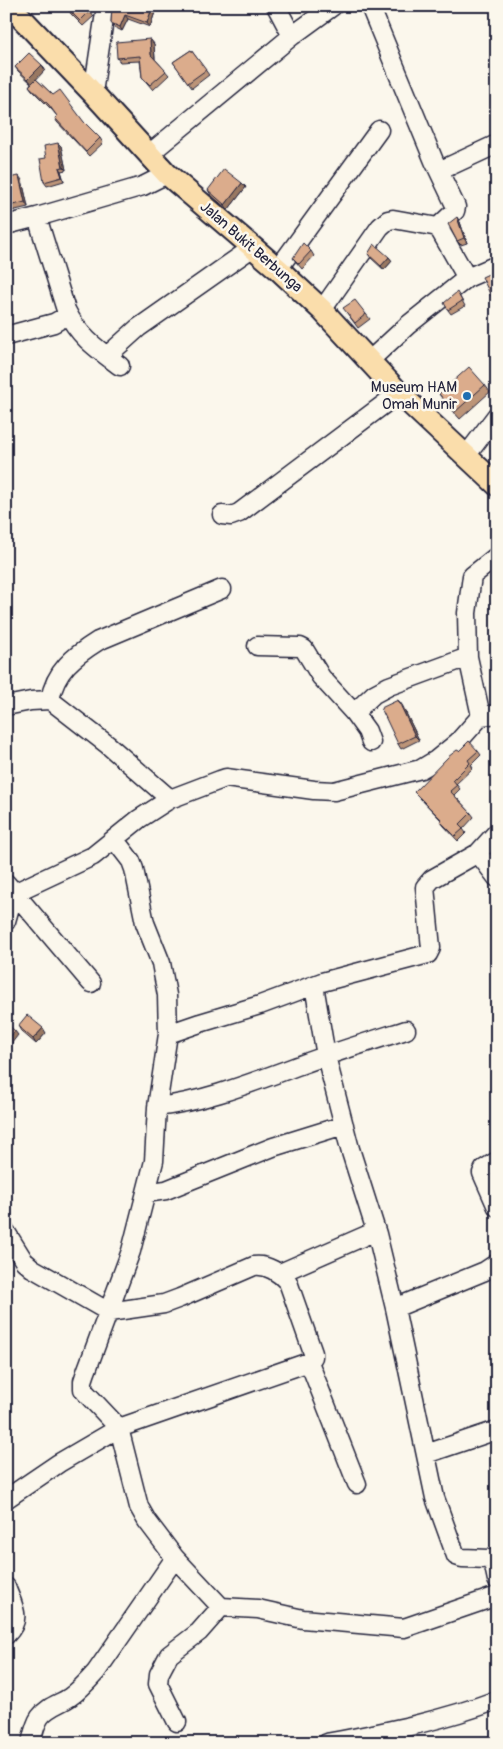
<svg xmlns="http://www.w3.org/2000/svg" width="503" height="1749" viewBox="0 0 503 1749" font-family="Pangolin,sans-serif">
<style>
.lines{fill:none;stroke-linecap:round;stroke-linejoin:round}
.minor-casing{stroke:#22223b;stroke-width:21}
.major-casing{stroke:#22223b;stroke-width:25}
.minor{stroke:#fbf7ec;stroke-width:18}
.major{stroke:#faddab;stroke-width:21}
.wall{fill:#bc9478;stroke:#22223b}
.shaded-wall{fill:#997862;stroke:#22223b}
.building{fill:#dbac8c;stroke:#22223b}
.poi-dot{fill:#1f6fb2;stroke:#fbf7ec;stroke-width:2}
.labels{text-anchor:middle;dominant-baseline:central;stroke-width:5;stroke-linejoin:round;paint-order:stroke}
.street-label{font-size:15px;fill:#22223b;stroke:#fbf7ec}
.poi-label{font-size:15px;fill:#22223b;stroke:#fbf7ec;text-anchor:end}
</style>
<rect width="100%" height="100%" fill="#fbf7ec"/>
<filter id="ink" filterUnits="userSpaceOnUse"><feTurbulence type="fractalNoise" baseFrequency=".02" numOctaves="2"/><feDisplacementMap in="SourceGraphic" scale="10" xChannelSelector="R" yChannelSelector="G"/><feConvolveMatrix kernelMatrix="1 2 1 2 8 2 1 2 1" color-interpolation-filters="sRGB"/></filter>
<g filter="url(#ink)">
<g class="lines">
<defs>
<path id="minor" d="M276 6 292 36
M370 6 434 161 456 207 455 211 438 227 467 278
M93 93 106 6
M148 155 292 36 333 6
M439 171 497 144
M37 217 66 310C79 337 97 349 120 366
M6 225 37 217 143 186 167 174
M278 269 379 130
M322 310 380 227 388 220 393 219 438 227
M6 336 54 323 68 315
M107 356 138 328 252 248
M369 361 408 325 467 278 497 265
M466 456 497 415
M222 515 231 516 239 513 399 393
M497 556 472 576 467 613 468 657 481 716 497 714
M257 646 300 647 304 649 321 677 354 713 374 694 389 686 468 657
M6 706 31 701 50 700
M354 713 367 731 371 742
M170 799 108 745 50 700C55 671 74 656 98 641L222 589
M114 839 131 861 134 869 145 923 161 963 167 995 168 1034 157 1107 154 1161 131 1251 86 1372 83 1381V1389L85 1392 119 1428 139 1507 147 1521 175 1558 221 1607 258 1609 303 1619 404 1628 497 1596
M478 853 497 878
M6 883 91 983
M6 921 14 893 93 856 139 819 170 799 220 780 226 778 314 790 334 791 421 769 436 760 458 742 481 716
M314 985 326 1056 350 1149 377 1234 395 1308 435 1498 456 1556 462 1558 489 1559 494 1566 497 1580
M168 1034 200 1023 260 1005 322 982 428 954 431 948 425 887 432 879 478 853 497 832
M157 1107C207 1101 253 1082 300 1065 335 1052 371 1041 406 1030
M497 1161 484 1169 482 1173 497 1207
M146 1193 166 1190 273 1147 344 1125
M6 1232 24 1261 32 1268 109 1312 164 1304 180 1298 254 1266C267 1264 280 1273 288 1282L313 1353V1357L309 1362 119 1428 59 1463 6 1499
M280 1273 376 1231
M395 1308 485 1271 497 1263
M309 1362 357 1484
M426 1454 497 1430
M6 1587C13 1606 23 1619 6 1635
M177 1722 158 1684 159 1674 169 1655 199 1632 221 1607
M31 1743C33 1734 35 1724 40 1717 48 1706 60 1704 70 1697 80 1690 88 1681 96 1672L175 1558
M327 1743C384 1732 442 1721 497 1700"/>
<path id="major" d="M10 6 93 93 167 174 278 269 322 310 399 393 497 485"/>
</defs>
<!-- minor casing -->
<use href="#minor" class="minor-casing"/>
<!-- major casing -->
<use href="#major" class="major-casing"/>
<!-- minor -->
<use href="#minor" class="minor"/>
<!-- major -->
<use href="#major" class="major"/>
</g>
<!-- wall -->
<path class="wall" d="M112 6 152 8 155 12 150 27 128 19 122 31 114 27 111 23Z
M68 9 90 11 94 16 83 26 71 14Z
M150 39 154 44 155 59 169 75 153 90 142 77 140 61 120 62 117 58Z
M191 50 209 75 192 88 173 62Z
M42 65 45 70 36 79 53 95 84 122 100 138 103 143 89 156 57 122 55 118 57 116 52 110 32 90 29 86 31 83 18 71 15 67Z
M61 146 66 170 61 171 64 181 47 186 44 182 46 158Z
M22 180 28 207 7 212V214H6V194L11 192Z
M246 187 228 210 211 195 208 190Z
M460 222 467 243 461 245 457 241Z
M311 251 314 256 302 269 296 262 293 258Z
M368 254 389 257 392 261 384 270 371 258Z
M493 272 497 279V299L494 301 491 296Z
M460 297 465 306 451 314 448 310Z
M347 313 366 314 370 319 358 328Z
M485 385 490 392 460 419 444 401 439 394Z
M398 700 402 705 419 740 401 749 398 744Z
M459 751H478L481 755 471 765 473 768 456 784 460 789 454 795 471 813 474 817 463 829 466 833 458 841 444 826 440 821 441 820 418 796 414 792Z
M18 1026 46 1033 36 1044 21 1031Z"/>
<!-- shaded-wall -->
<path class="shaded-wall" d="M152 8 155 12 150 27 147 23Z
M125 15 128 19 122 31 120 27Z
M150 39 154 44 155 60 151 55Z
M42 65 45 70 32 84 28 79Z
M58 143 61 146 66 170 63 167Z
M59 168 61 171 64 181 62 177Z
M19 176 22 180 28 207 25 202Z
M242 183 246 187 228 210 225 205Z
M457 217 460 222 467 243 464 238Z
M389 257 392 261 384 270 381 266Z
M398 700 402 705 419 740 415 736Z
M43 1028 46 1033 36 1044 33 1039Z
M15 1031 18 1035 8 1048 6 1045V1041Z"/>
<!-- building -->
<path class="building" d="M71 6H85L90 11 80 21 68 9Z
M112 6H146L152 8 147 23 125 15 120 27 111 23Z
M150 39 151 55 166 71 150 85 142 77 140 56 117 58 116 42Z
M191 50 206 70 188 83 173 62Z
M29 53 42 65 28 79 15 67Z
M36 79 53 95 60 90 84 122 100 138 86 152 55 118 57 116 49 105 29 86Z
M58 143 63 167 59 168 62 177 44 182 40 159 46 158 44 146Z
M224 169 242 183 225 205 208 190Z
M19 176 25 202 6 207V194L11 192 8 178Z
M457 217 464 238 457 241 448 224Z
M303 243 311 251 299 264 293 258Z
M374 244 389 257 381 266 368 254Z
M493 272 497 282V293L491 296 482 277Z
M457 292 462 301 448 310 444 303Z
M355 300 366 314 355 323 343 308Z
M469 367 485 385 455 412 439 394Z
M398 700 415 736 398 744 381 708Z
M469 741 478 751 468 760 470 763 453 780 457 785 450 791 471 813 459 825 463 829 455 836 440 821 442 820 414 792 448 757 457 750 459 751Z
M27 1015 43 1028 33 1039 18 1026Z
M6 1023 15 1031 6 1041Z"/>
</g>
<!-- markers -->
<circle class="poi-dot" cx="467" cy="396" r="5"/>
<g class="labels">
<!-- street labels -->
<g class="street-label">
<text transform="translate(251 247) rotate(41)">Jalan Bukit Berbunga</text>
</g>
<!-- poi labels -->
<g class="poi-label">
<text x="457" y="387">Museum HAM<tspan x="457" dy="17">Omah Munir</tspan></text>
</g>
</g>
<!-- margin -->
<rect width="503" height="1749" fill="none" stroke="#fbf7ec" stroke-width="25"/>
<rect x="12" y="12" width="478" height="1724" fill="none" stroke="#22223b" stroke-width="2" filter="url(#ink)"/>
</svg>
